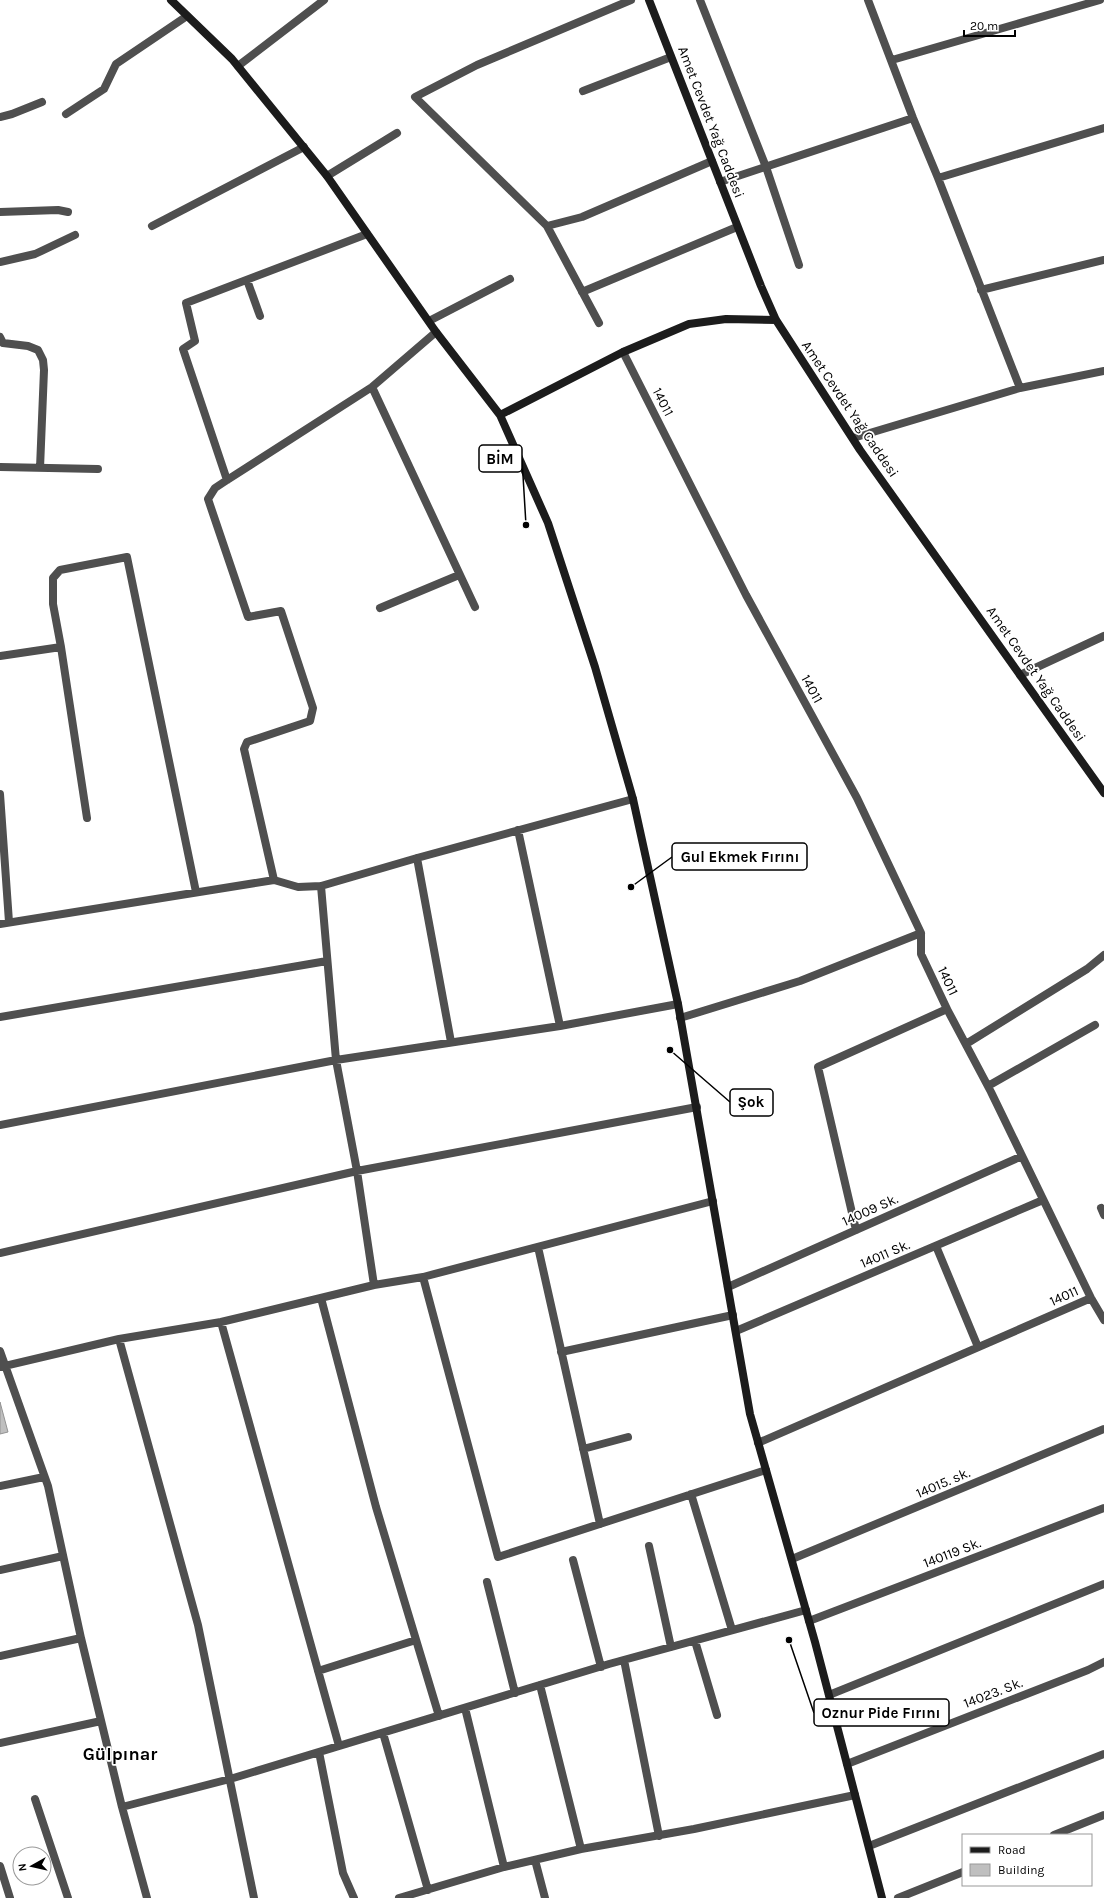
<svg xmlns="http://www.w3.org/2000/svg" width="1104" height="1898" viewBox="0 0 1104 1898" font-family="Karla,sans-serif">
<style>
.building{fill:#bfbfbf;stroke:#939393}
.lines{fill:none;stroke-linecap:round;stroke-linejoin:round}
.service{stroke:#4f4f4f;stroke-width:8}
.minor{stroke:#4f4f4f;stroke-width:8}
.secondary{stroke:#1c1c1c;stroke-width:8}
.labels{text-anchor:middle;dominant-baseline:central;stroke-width:3.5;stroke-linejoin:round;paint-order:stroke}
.street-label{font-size:14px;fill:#000;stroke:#fff}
.district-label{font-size:18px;font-weight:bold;fill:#000;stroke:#fff}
.leader{fill:none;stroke:#000;stroke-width:1.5}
.callout-dot{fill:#000;stroke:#fff;stroke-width:1.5}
.callout{fill:#fff;stroke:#000;stroke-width:1.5}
.callout-label{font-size:15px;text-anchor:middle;font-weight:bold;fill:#000}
</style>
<rect width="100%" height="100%" fill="#fff"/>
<!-- building -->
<path class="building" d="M0 1402 8 1432 0 1434Z"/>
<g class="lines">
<!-- service -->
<path class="service" d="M700 0 766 167 799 265"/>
<!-- minor -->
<path class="minor" d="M631 0 477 65 415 97 547 226 582 217 712 161
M868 0 913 118 938 178 1020 388
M892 60 1100 0
M238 66 324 0
M583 91 671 57
M66 114 104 89 116 64 187 16
M0 117 12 114 42 102
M327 176 397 133
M938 178 1104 128
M720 182 913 118
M0 212 58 210 68 212
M152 226 304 147
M547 226 599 323
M0 262 35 254 75 235
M247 280 260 316
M981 290 1104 260
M582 292 737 227
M429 321 510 279
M0 337 3 343 28 346 38 350 43 360 44 370 40 468
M623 352 746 595 857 798 921 933V954L947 1009 991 1092 1091 1298 1104 1320
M372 387 475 607
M853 438 1020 388 1104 371
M0 467 98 469
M227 480 183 349 195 341 186 303 367 234
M380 608 459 575
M0 656 61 647
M1020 675 1104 636
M0 794 9 922
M87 818 61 647 53 604V578L60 570 127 557 196 892
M518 830 560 1026
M417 858 451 1042
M274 880 244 749 247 742 310 721 313 708 281 611 248 617 208 499 215 488 224 482 372 387 436 332
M321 886 336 1060 357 1171 374 1285
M0 924 274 880 298 887 321 886 417 858 633 799
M0 1017 327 961
M680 1018 800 981 921 933
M966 1044 1087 969 1104 955
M988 1086 1095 1025
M0 1125 336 1060 560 1026 678 1004
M1101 1208 1104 1215
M856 1230 818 1067 947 1009
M936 1246 978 1347
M538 1247 600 1524
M0 1253 357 1171 697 1107
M423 1277 498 1557 766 1470
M728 1287 1022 1156
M321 1298 376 1507 439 1716
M221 1322 339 1746
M736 1331 1043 1200
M119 1339 198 1625 254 1898
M0 1351 48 1486 81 1638 122 1807 147 1898
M561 1352 733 1315
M0 1367 119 1339 221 1322 374 1285 423 1277 713 1201
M758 1443 1091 1298
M583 1449 628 1437
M0 1486 44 1477
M691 1494 732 1630
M649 1546 671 1647
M792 1559 1104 1429
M573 1560 601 1667
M0 1570 63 1556
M487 1582 515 1693
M809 1621 1104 1508
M695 1641 717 1715
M0 1656 81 1638
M624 1660 659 1836
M318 1671 416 1640
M540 1685 581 1849
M829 1695 1104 1584
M465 1708 504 1867
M383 1733 428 1890
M0 1743 101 1721
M319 1752 343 1873 354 1898
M847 1764 1088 1670 1104 1662
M35 1799 68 1898
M122 1807 230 1779 609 1664 806 1610
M1054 1835 1104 1815
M869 1846 1104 1754
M535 1860 545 1898
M0 1866 10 1898
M399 1898 504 1867 581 1849 694 1829 855 1795
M898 1898 963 1872"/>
<!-- secondary -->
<path class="secondary" d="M171 0 232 59 327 176 436 332 500 415 548 523 595 667 633 799 678 1004 750 1414 815 1642 882 1898
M649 0 761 286 776 320 860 450 1104 793
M500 415 623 352 689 324 726 319 776 320"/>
</g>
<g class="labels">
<!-- street labels -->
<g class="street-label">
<text transform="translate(711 122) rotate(69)">Amet Cevdet Yağ Caddesi</text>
<text transform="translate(663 402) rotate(63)">14011</text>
<text transform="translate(850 409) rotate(56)">Amet Cevdet Yağ Caddesi</text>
<text transform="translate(1036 674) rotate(55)">Amet Cevdet Yağ Caddesi</text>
<text transform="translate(812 689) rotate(61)">14011</text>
<text transform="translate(948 981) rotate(65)">14011</text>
<text transform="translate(870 1210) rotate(-24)">14009 Sk.</text>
<text transform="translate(885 1254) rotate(-23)">14011 Sk.</text>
<text transform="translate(1064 1296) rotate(-24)">14011</text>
<text transform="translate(943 1483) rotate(-23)">14015. sk.</text>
<text transform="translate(952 1553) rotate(-21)">140119 Sk.</text>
<text transform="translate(993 1693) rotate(-21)">14023. Sk.</text>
</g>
<!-- district labels -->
<g class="district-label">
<text x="120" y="1754">Gülpınar</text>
</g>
</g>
<!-- callouts -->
<path class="leader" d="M526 525L522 459M631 887L672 857M670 1050L730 1102M789 1640L814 1713"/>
<g class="callout-dot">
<circle cx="526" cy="525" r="4"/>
<circle cx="631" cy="887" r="4"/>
<circle cx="670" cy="1050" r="4"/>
<circle cx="789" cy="1640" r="4"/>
</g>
<g class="callout">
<rect x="479" y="445" width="43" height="27" rx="4"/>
<rect x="672" y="843" width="135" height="27" rx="4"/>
<rect x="730" y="1089" width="43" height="27" rx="4"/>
<rect x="814" y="1699" width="135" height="27" rx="4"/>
</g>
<g class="callout-label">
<text x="500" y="464">BİM</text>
<text x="740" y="862">Gul Ekmek Fırını</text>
<text x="751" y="1107">Şok</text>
<text x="881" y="1718">Oznur Pide Fırını</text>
</g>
<!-- legend -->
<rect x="962" y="1834" width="130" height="52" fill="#ffffff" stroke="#999999"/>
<rect x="970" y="1847" width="20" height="6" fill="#1c1c1c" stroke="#999999"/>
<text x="998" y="1854" font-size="12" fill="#000000">Road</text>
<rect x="970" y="1864" width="20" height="12" fill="#bfbfbf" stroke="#999999"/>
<text x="998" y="1874" font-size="12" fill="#000000">Building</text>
<!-- north arrow -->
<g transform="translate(32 1866) rotate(262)"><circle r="19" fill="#ffffff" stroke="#999999"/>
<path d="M0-3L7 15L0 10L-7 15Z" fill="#000000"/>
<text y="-6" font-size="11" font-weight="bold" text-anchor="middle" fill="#000000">N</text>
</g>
<!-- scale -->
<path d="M964 30v6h51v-6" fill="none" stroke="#000000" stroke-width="2"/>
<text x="970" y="30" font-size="12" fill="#000000" stroke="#ffffff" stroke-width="3" paint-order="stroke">20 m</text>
</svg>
